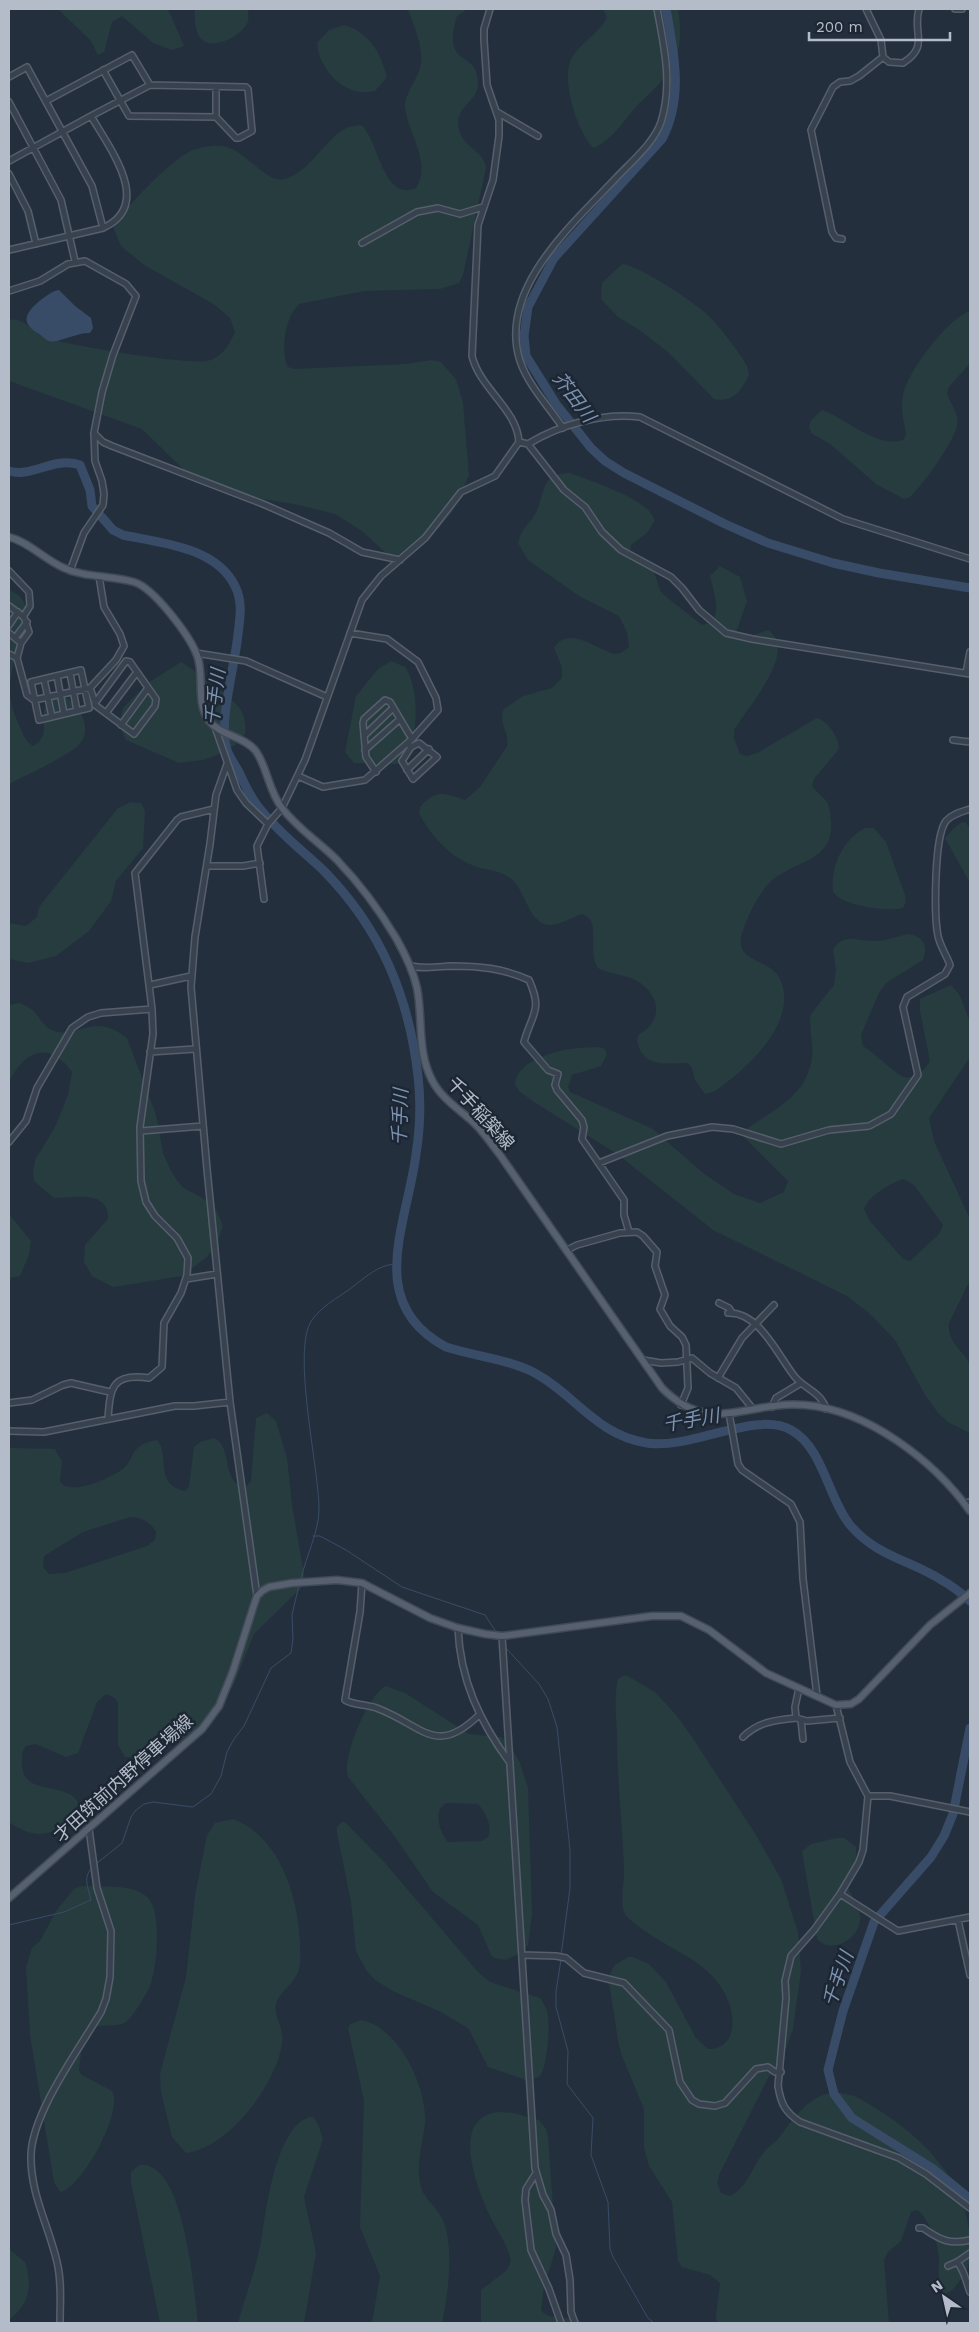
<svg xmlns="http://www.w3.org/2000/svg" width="979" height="2332" viewBox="0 0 979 2332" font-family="'Work Sans','Noto Sans JP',sans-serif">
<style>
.green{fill:#263c3f;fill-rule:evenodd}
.water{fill:#394c67}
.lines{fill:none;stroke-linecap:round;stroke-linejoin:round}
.stream{stroke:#394c67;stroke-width:1}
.river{stroke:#394c67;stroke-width:9}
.minor-casing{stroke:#565f6c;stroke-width:8}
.major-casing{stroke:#414a57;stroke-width:9}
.minor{stroke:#38414e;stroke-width:5}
.major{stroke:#56606e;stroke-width:6}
.labels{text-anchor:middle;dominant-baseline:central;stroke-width:5;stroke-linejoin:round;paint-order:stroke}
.street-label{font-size:18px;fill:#b4bcc9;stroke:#1d2633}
.water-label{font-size:19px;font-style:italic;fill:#7c92b1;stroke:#1d2633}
</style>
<rect width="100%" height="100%" fill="#242f3e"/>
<!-- green -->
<path class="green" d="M58 9H168L184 46 172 50 153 43 122 16 112 22 104 52 98 55 91 41Z
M195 9H248C248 12 249 17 248 21 247 27 238 34 233 37 204 53 193 38 195 9Z
M408 9H481L466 10 457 16C441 70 477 48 478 82 479 104 451 105 460 133 465 148 484 151 486 168L463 275 459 283 440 289 364 291 299 304C285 317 280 350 288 367L294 369 406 364 431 360 441 362 456 379 463 403 469 475 453 511 438 529 400 556 388 555 362 531 335 514 294 504 231 494 187 473 142 429 9 381V320C23 317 30 330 42 336 61 345 188 365 207 361 222 358 229 345 235 332L230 318 215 305 144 265 121 246 113 227C126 207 171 159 193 150 202 147 217 144 227 147 245 151 268 185 285 179 311 171 323 141 346 128 350 126 357 126 361 125 379 139 382 202 416 188 432 161 408 135 405 107 404 95 417 80 420 68 425 49 414 27 408 9Z
M603 9H678C681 27 682 49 673 65 664 82 647 95 635 108 622 123 613 139 594 148 578 135 562 82 570 62 577 44 598 35 607 18Z
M344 25C369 32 381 53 387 77L375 91C346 99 319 70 317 43L329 30Z
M622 264C638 265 698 304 710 317 719 326 742 356 747 366L749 375C741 391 733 403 714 399L668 352 638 329 618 317 601 299 602 283Z
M970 311V363L949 387 947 393C950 403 960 415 957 426 954 442 922 486 910 497L904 499 876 484 829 443 812 434 809 427 811 420 822 410C845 418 881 451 904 439L906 434C904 422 900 408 903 396 907 372 948 318 970 311Z
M570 473C587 480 656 501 654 522L647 533 631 545 630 553 651 563 660 590 664 595 702 625 712 622C721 609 713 590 710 576L720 566 740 577 747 601 735 636 742 639 768 630C800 650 746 709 734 730V738L740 754 747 756 757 753 817 718C828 721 839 737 839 749L814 779 812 786C816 792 823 796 827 802 830 808 830 814 831 821 834 860 799 860 775 878 760 889 748 915 742 933 733 962 769 959 779 977 799 1015 758 1057 731 1079 723 1085 715 1093 705 1094L695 1080 692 1068 688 1063C670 1063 646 1068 639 1047 638 1044 636 1039 638 1036 640 1033 645 1031 647 1029 661 1015 658 999 644 986 632 974 613 976 598 968 586 950 603 918 581 914 571 918 555 928 544 924 527 917 525 889 510 878 502 871 487 870 477 867 452 859 431 837 419 813L420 807C437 789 443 793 465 800L480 787 507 746C510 733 497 721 504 709L523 696 552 688 562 678V667L554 648C568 625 595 648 614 654L621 653 629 647 627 632 619 616 579 596 528 560 518 543C522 526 531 524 537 510 546 489 541 474 570 473Z
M9 590C39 601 22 631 16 653 13 664 10 679 10 691 10 703 14 714 19 725 23 734 25 741 33 746 54 736 36 712 49 702 52 699 60 698 64 696 82 707 96 734 74 749 54 763 30 773 9 784Z
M391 661 405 667C420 687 418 739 406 761L395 764 354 763 345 752 356 696 378 669Z
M181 662C193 669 234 699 241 710 245 717 246 726 245 734L235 745 217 755 203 760 179 763 126 740 119 725 123 708 148 683Z
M131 802 141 803 145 811 143 848 116 881 111 901 89 931 56 956 28 963 9 959V923L26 926 37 917 39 907 118 808Z
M962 822 966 823 970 828V883L945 838 954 828Z
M865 828H874L886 842 905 895 906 902 903 908C887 912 842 906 833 892 830 867 843 839 865 828Z
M909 934C924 937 928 946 923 960L886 983 879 993 861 1035 863 1046C872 1051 898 1076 904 1077 914 1080 926 1069 930 1061L920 1011V999L951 985 959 994 970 1021V1057L929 1118 934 1141 970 1219V1280L949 1323C947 1346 968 1352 970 1367 973 1388 970 1412 970 1433L948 1422 938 1413 924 1393 895 1340 869 1313 847 1296 713 1230 617 1154 534 1102 519 1091 515 1084C517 1054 581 1044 604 1048L607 1054 601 1066 572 1075 568 1087 570 1092 653 1129 703 1173 734 1194 760 1203 784 1192 788 1181 744 1137 748 1128C776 1108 807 1096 812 1057 814 1043 808 1028 811 1014L834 985 836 969 833 949C844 933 857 941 873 941 885 942 897 936 909 934ZM903 1179 914 1185 943 1225 939 1234 910 1261 903 1259 870 1221 864 1209C869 1195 890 1184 903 1179Z
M19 1003C41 1010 38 1024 52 1030 77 1041 92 1010 127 1038L156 1115 163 1153 172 1173 182 1187 206 1200 216 1209 223 1226 217 1243 207 1257 182 1276 113 1287 92 1276 84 1262 85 1245 108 1219C109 1189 74 1198 54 1198L34 1181 33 1173 35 1160 55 1127 68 1095 72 1072C49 1040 25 1050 9 1082V1005Z
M9 1214 31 1241 29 1255 20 1276 10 1278Z
M267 1413 276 1421 287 1458 292 1505 305 1580 301 1588 254 1634 234 1684 218 1711 181 1741 133 1757H125L118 1745V1703L115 1698 106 1694 97 1702 78 1753 66 1757 36 1744 26 1746C21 1752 22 1758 22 1765 24 1800 73 1777 81 1809L80 1813C54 1834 39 1843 9 1822V1448L55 1449 62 1462 60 1481C69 1498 115 1477 126 1466 131 1461 132 1451 139 1447 143 1443 151 1441 157 1440 171 1456 153 1484 185 1491L189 1487 194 1447 200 1442 214 1438C234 1447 220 1484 246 1487L251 1481 256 1418ZM130 1517C143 1518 148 1521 156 1531L155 1540 147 1546 65 1573 49 1574 43 1567 44 1556 83 1532Z
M626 1675 655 1692 677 1716 692 1737 756 1835 781 1879 798 1932 801 1971 793 2029 785 2051 768 2078 719 2175 717 2183 721 2193 730 2196C748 2187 752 2167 764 2152 768 2147 774 2143 778 2139 795 2117 814 2086 846 2094 858 2096 867 2103 877 2109 924 2138 970 2185 970 2243 970 2258 971 2266 962 2278 956 2285 952 2294 942 2294 937 2282 939 2272 939 2259 938 2242 931 2225 920 2212L917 2210 911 2212 901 2241 888 2252 884 2260 889 2323H717L716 2316 720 2283 710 2275 682 2267 678 2261 672 2202 649 2166 644 2147V2109L622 2056 618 2041 609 1982 611 1971 615 1965 628 1957H633L649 1964 666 1982 696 2038 708 2049C719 2050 728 2043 731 2033 734 2024 732 2012 729 2003 714 1962 675 1953 642 1929 636 1924 629 1920 625 1914 619 1902 625 1882 624 1868 622 1823 617 1778 617 1732 616 1715 614 1695 618 1679Z
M386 1686 405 1693 469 1734 501 1737 511 1746 520 1763 528 1788 532 1914 528 1945 522 1952 506 1960 495 1958 491 1955 478 1925 433 1892 393 1834 348 1777C341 1759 369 1693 386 1686ZM446 1803 478 1804C485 1812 493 1826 488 1837L482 1841 448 1842C440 1833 432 1810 446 1803Z
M233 1819C281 1837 298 1898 300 1943 300 1951 301 1961 299 1969 295 1984 280 1990 276 2004 273 2016 285 2029 282 2044 276 2084 229 2148 186 2153L172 2137 161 2092 160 2074 186 1977 195 1896 207 1835 215 1823Z
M342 1822 346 1823 385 1863 478 1972 490 1982 540 1998C544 2003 547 2009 548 2016 550 2028 547 2067 540 2076L529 2081 488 2067 469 2029 441 2012 395 1992 375 1980 366 1970 356 1951 351 1902 337 1833V1827Z
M837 1838H844L856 1847V1862L844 1880C849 1892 858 1901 860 1915 863 1937 833 1956 817 1939L802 1851 811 1844Z
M82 1886C100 1887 134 1883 148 1898 162 1912 157 1965 151 1983 148 1992 133 2017 126 2022 116 2029 98 2021 90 2031 82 2041 80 2058 79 2071L82 2075 112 2091C124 2110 82 2189 60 2192L54 2182 30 2035 26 1967 32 1948 40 1941 56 1911 74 1889Z
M361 2020C399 2027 427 2087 425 2123 423 2143 416 2163 420 2183 423 2199 435 2205 442 2218 455 2245 448 2295 442 2323H372L380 2276 360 2227 364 2100 348 2029 350 2024Z
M498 2112 514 2113 539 2120 546 2129 548 2137 556 2248 544 2287 541 2310C550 2323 572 2313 583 2323H481V2290L507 2270 511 2261C508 2244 495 2228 488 2212 476 2185 450 2118 498 2112Z
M313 2117 318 2124 323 2139 304 2197 316 2253 304 2323H238C245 2297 256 2269 261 2242 265 2215 277 2118 313 2117Z
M139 2165C185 2159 194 2292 198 2323H160L131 2182V2172Z
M9 2249 25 2262C33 2287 29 2304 9 2320Z"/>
<!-- water -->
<path class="water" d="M59 290 75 306 91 318 93 328 90 333C78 332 56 344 49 341 46 340 42 336 39 334 18 322 27 311 42 299 48 295 52 291 59 290Z"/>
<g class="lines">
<!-- stream -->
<path class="stream" d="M313 1536H320L346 1550 402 1587 485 1615 496 1632
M301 1579C306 1556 319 1532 319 1509 319 1468 291 1349 312 1320 321 1307 337 1298 350 1289 363 1279 379 1264 396 1264
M504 1646 539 1684 548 1699 557 1727 570 1850V1888L561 1956
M967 1746 970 1749
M96 1864 122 1843 131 1817 135 1811 144 1804 153 1802 193 1807 211 1794 221 1776 227 1752 234 1739 244 1726 271 1668 291 1653 293 1639 292 1615 299 1585
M9 1925 64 1912 91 1900C88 1887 82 1877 93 1867
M561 1960 556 1991V2007L568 2051 567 2084 593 2118 591 2155 608 2202 610 2249 613 2257 648 2318 654 2323"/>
<!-- river -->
<path class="river" d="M666 9C674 52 684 98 662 139L554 258 528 307 524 336 526 356 556 404 591 448 605 461 624 473 725 524 768 543 833 563 879 573 970 588
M9 471C33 478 53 456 80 465L90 490 92 506 113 530 123 535C161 543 216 547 235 586 243 602 240 618 238 634 235 666 218 722 227 750 230 758 235 765 239 772 245 785 251 799 261 810 279 833 303 851 324 871 381 929 409 997 418 1076 421 1101 420 1129 416 1154 407 1225 364 1303 446 1347 474 1356 507 1359 533 1372 575 1394 596 1435 647 1443 692 1450 755 1410 791 1430 823 1447 828 1498 850 1525 877 1557 911 1560 943 1581 953 1586 962 1594 970 1601
M970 1728 953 1814 944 1836 931 1857 874 1922 843 2011 828 2070 834 2094 852 2118 932 2168 970 2199"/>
<defs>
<path id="minor" d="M866 9 881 40 883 57 889 62 903 63C930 46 912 33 919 9
M955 9H962
M103 70 129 116 216 117 236 138H239L252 131 248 89 246 87 150 85
M9 77 27 67 92 186 103 228 9 250
M46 101 132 55 150 85 91 116
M9 102 61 200 75 261
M497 112 538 136
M216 117V87
M9 161 91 116C110 149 154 205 103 228
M9 174 28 211 36 244
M842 239 836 238 832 232 811 130 833 87 840 82 850 81 859 76 883 57
M362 243 417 212 438 208 460 214 483 207
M9 291 40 281 68 264 85 261 126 284 136 296 113 355 102 392 94 433 95 461 102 481 104 494 103 505 84 533 70 571
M563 428C549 407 528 385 520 361 497 289 573 224 616 178 631 162 654 143 661 122 673 84 664 46 657 9
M94 433 103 442 112 446 263 504 329 533 362 552 400 560
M519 442 528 444 564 490 585 507 602 532 621 550 671 577 682 588 699 610 726 633 752 639 970 674
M528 444C559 425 604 412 640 417L843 519 970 559
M9 571 29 592 30 606 23 617
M9 606 24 617 29 632 21 643
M9 625 18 612
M9 633 21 643 17 658
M15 638 27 622
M196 653 246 661 327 697
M9 654 17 658 27 695 34 700 90 688 116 660 124 646 120 634 104 607 99 576
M81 670 89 708 39 720 31 682Z
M70 673 77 711
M966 673 970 652
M57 676 64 714
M44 679 52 717
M90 688 95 703V705L134 734 155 706 156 699 130 662 126 661 95 703
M106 713 137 672
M121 725 148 688
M215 727 237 790 246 803 268 824
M364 736 393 708
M953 740 970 742
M408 743 411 747 402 761 413 779 437 757 419 743 411 747
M365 750 400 719
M227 764 216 795 210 844 195 937 191 987 207 1169 230 1402 257 1596
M407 770 429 749
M376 772 366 757 363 723 364 719 385 700 390 702 412 739
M298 776 323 787 365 780 412 739 438 710 436 698 418 662 387 639 350 633
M207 866H243L260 863
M264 899 257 846 268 824 282 808 305 760 362 600 381 576 425 538 461 492 495 476 519 442C517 409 480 389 472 356L478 225 493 180 499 136V120L487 85 484 40V29L490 9
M411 966C424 969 436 967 450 966 480 966 502 968 529 980 543 1011 532 1013 524 1042L548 1070 558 1074 555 1085 557 1090 582 1120 584 1127 582 1139 624 1200V1215L629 1232
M150 985 191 976
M150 1052 195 1049
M141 1131 203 1126
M9 1142 26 1121 37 1088 72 1028 88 1017 101 1013 152 1009
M599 1163 667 1136 712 1127 733 1129 781 1144 829 1130 869 1126 891 1114 918 1075 903 1007 907 997 945 974 950 965C947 956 940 946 938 936 934 916 934 836 946 821 952 814 961 812 970 809
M567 1250 577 1245 620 1233 637 1232 643 1236 657 1252 655 1266 665 1295 660 1309 670 1326 682 1337 686 1345 688 1388 681 1405
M186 1279 217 1274
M719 1303 729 1308 732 1313
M728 1313C759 1311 778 1356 795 1377 805 1389 822 1393 826 1409
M643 1360 661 1363 678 1362 692 1358 710 1373 736 1388 753 1409
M718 1378 742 1338 774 1305
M9 1403 32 1400 63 1385 71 1383 110 1392
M772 1407 776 1398 801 1383
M729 1413 738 1464 742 1470 791 1504 800 1522 803 1579 817 1696
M108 1419C110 1386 113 1373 149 1378L162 1367 164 1323 181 1293 187 1275 188 1258 177 1238 155 1216 146 1202 141 1181 140 1127 153 1034 152 1009 135 873 177 820 181 817 214 809
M9 1431 44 1432 175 1406H194L230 1402
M965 1503 970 1502
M362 1583 360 1612 345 1700C355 1706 368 1704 379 1709 423 1726 436 1757 479 1715
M458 1628C460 1680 480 1722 510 1763
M502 1636 535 2168 543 2195 551 2210 556 2234 566 2255 570 2280 571 2312 575 2323
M799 1688 795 1707 796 1718 807 1721 840 1718
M836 1705 850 1762 868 1796 863 1850 859 1862 840 1894 814 1930 791 1956 785 1981 786 1998 778 2086C781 2104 785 2112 800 2122L899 2158 926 2174 970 2208
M801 1720 803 1739
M743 1737C758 1722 775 1720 796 1718
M868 1796H890L970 1812
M840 1894 898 1931 970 1917
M958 1920 970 1975
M522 1955 556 1956 566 1958 584 1973 624 1983 669 2030 680 2082 692 2100 699 2104 715 2106 725 2103 756 2069 768 2067 775 2072H781
M536 2173 526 2189 525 2200 531 2250 549 2289 561 2323
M919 2228H923C940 2240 950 2245 970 2240
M957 2262 970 2253
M948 2266 957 2262C965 2271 966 2282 970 2292
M60 2323C60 2303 62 2282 57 2262 49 2226 30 2194 31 2155 32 2113 79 2049 101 2012L106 1999 110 1977 111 1931 97 1888 89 1829"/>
<path id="major" d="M9 537C29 542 45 560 64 568 86 578 111 575 134 582 154 588 189 635 197 655 205 675 195 702 209 721 220 735 243 736 255 750 267 765 268 790 282 808 297 828 319 842 337 860 359 883 380 911 396 938 405 954 413 970 417 988 423 1018 417 1052 432 1080 442 1100 461 1110 476 1125 485 1134 492 1145 500 1155L662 1388C710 1437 748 1400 805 1405 868 1410 934 1461 970 1511
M9 1898 202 1729 219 1706 233 1671 253 1608 257 1596 262 1591 269 1587 292 1583 337 1580 362 1583 430 1618 458 1628 485 1634 502 1636 652 1616H681L709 1630 766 1673 836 1705 851 1704 859 1699 930 1625 970 1593"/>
</defs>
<!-- minor casing -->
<use href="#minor" class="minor-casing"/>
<!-- major casing -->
<use href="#major" class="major-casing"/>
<!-- minor -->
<use href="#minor" class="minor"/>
<!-- major -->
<use href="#major" class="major"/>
</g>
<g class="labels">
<!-- street labels -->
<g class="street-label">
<text transform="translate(481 1113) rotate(48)">千手稲築線</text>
<text transform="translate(123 1778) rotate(-42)">才田筑前内野停車場線</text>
</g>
<!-- water labels -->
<g class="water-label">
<text transform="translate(574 397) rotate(53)">芥田川</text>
<text transform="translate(215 697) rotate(-83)">千手川</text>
<text transform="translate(400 1117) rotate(-88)">千手川</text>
<text transform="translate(691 1420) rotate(-10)">千手川</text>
<text transform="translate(838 1979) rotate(-71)">千手川</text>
</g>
</g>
<!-- border -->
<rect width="979" height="2332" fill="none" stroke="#b4bcc9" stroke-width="20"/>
<!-- north arrow -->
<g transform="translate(944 2297) rotate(326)" stroke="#1d2633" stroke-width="4" paint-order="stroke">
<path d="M0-4L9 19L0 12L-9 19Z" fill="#b4bcc9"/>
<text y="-8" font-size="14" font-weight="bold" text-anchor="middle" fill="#b4bcc9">N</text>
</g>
<!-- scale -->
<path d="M809 32v8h141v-8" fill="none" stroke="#b4bcc9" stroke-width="2.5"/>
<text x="816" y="32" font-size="15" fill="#b4bcc9" stroke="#1d2633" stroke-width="4" paint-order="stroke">200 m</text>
</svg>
